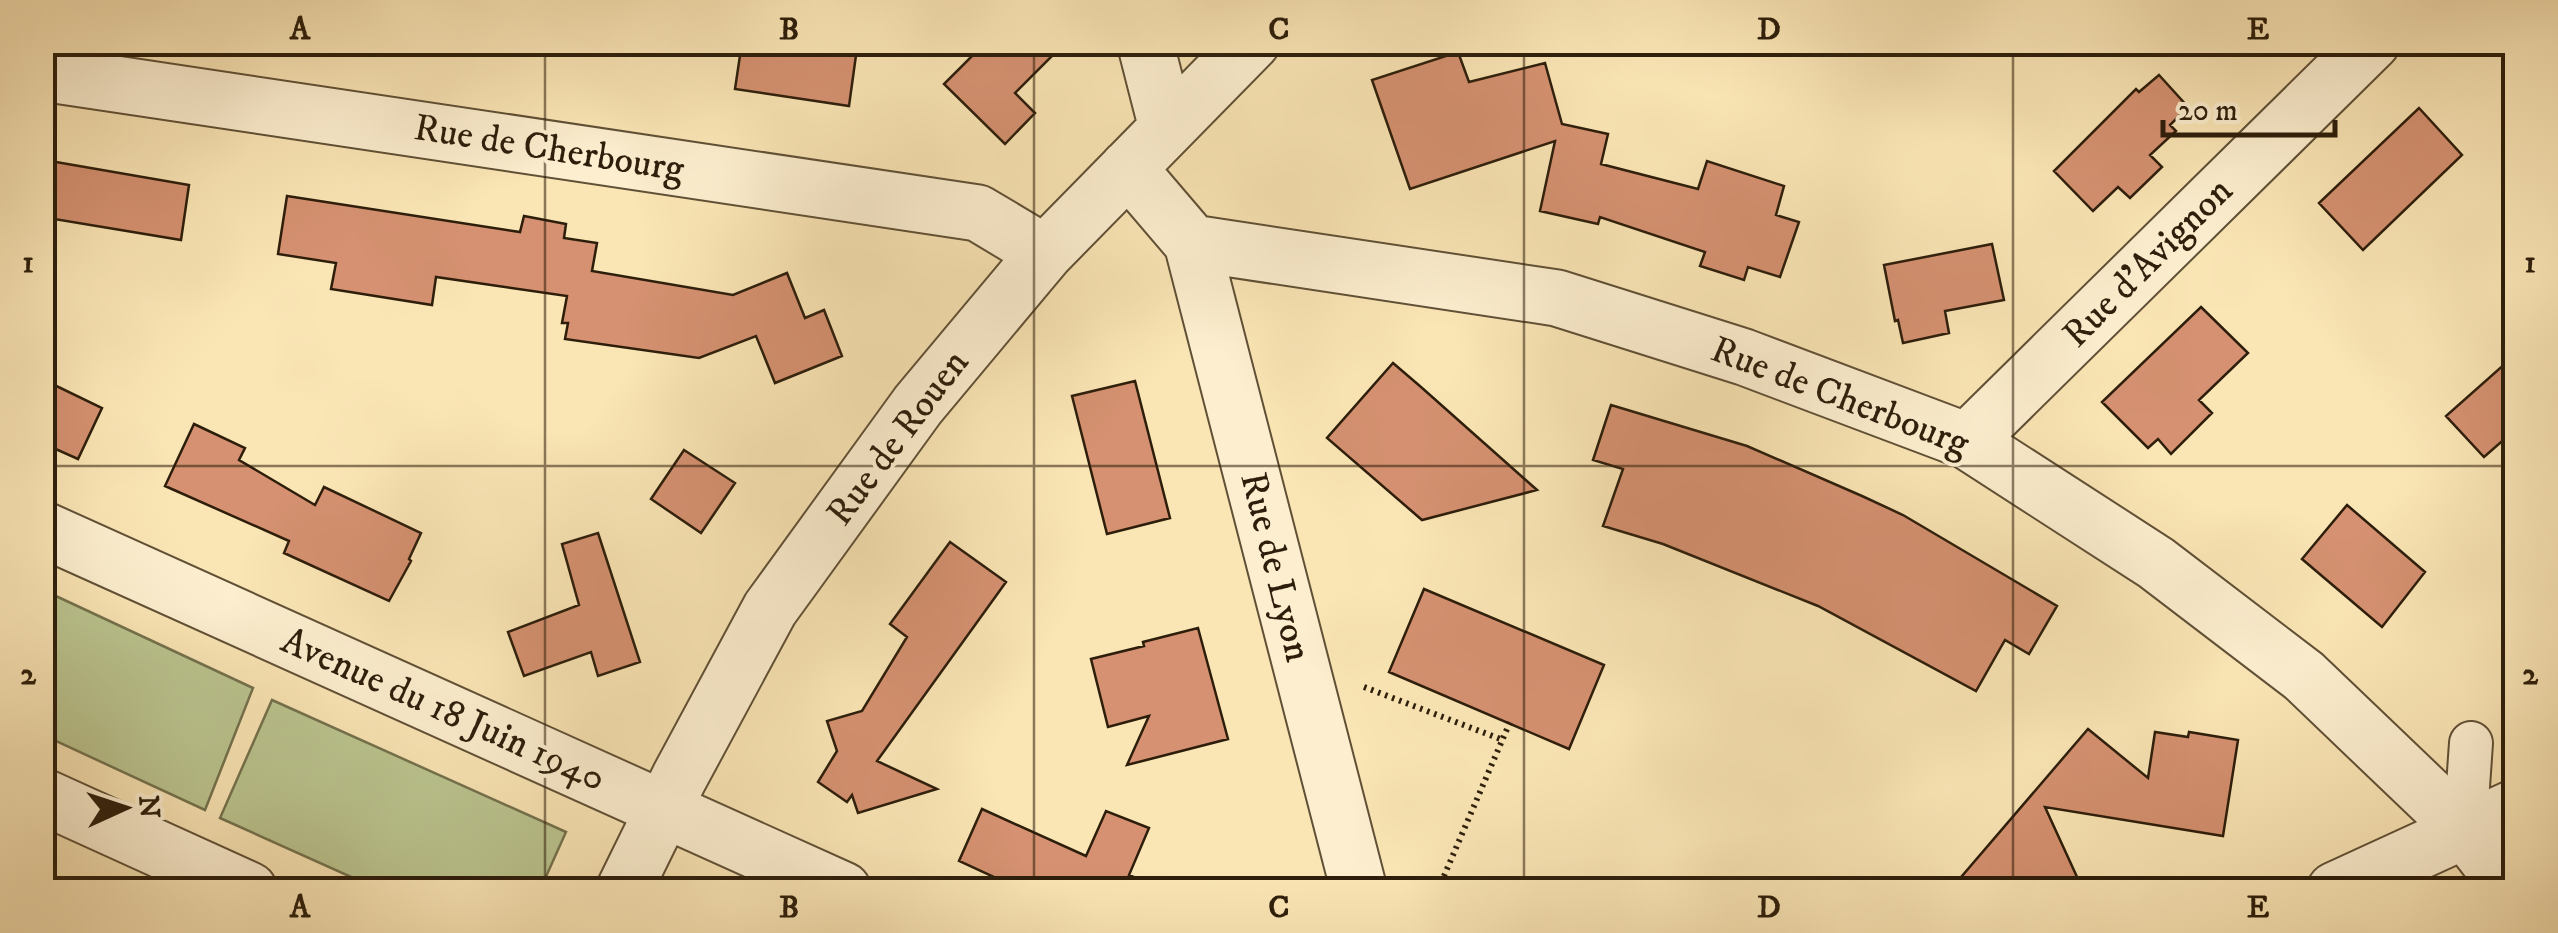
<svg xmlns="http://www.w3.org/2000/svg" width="2558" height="933" viewBox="0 0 2558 933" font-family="'IM FELL DW Pica',serif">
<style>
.green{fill:#bbc590;stroke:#74724e;stroke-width:2.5}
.building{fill:#d59171;stroke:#2d1e0b;stroke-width:2.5}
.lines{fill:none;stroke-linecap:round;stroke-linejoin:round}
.pedestrian-casing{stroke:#605036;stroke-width:46}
.minor-casing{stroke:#605036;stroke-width:59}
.path{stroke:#2d1e0b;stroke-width:6;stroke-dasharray:2.5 5;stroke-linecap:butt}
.pedestrian{stroke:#fceecf;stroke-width:42}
.minor{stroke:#fceecf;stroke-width:55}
.grid{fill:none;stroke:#2d1e0b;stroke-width:2.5;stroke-opacity:0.55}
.labels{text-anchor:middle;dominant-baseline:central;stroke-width:8;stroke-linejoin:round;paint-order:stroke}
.street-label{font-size:38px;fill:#2d1e0b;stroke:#fceecf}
.neatline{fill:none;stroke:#2d1e0b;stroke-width:4}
.grid-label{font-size:32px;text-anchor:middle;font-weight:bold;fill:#2d1e0b}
</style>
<rect width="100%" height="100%" fill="#fae5b5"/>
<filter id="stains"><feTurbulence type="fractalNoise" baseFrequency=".002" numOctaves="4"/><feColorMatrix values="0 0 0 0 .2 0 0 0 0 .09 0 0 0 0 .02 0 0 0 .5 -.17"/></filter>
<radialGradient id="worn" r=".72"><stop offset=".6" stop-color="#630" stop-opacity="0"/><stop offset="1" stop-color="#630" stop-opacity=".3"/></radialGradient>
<!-- green -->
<path class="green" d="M43 590 253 688 205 810 43 735Z
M272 700 566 832 540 890H380L220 818Z"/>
<!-- building -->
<path class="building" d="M742 42H822L857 48 849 106 735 89Z
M986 42H1066L1015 93 1035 113 1005 144 944 84Z
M1458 52 1469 82 1545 63 1562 124 1608 134 1601 164 1698 189 1707 161 1784 186 1776 215 1799 222 1780 277 1748 267 1744 280 1700 266 1705 252 1600 217 1598 224 1540 211 1555 141 1410 189 1372 80Z
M2159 75 2188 107 2170 125 2176 131 2150 155 2162 167 2130 198 2118 187 2093 211 2054 171 2136 89 2139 92Z
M2419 108 2462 155 2363 250 2319 203Z
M56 162 189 185 181 240 42 217V164L55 166Z
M287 196 520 232 524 216 566 224 564 238 597 243 592 271 733 295 787 273 805 318 824 310 842 356 775 383 756 336 699 358 565 339 568 323H562L567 296 436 277 432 305 331 289 336 263 278 254Z
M1992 244 2004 300 1945 311 1949 333 1903 343 1898 320 1895 321 1884 265Z
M2201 307 2248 353 2199 400 2212 413 2171 454 2158 439 2148 448 2102 402Z
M2516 354V429L2484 457 2446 416Z
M1393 363 1421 387 1537 490 1422 520 1327 438Z
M42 379 102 408 78 459 42 443Z
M1135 381 1170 518 1107 534 1072 396Z
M1611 405 1747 446 1862 496 1903 515 2057 606 2029 654 2005 640 1976 691 1818 606 1663 544 1603 526 1623 469 1593 460Z
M194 424 245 448 239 460 315 505 324 487 421 533 409 559 411 561 389 601 284 553 289 541 165 486Z
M684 450 735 483 701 533 651 499Z
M2347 505 2425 572 2382 627 2302 559Z
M598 533 640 662 598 676 591 652 524 676 508 632 579 605 562 544Z
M950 542 1006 582 877 761 937 789 858 813 852 795 847 802 818 782 837 751 827 721 862 711 907 637 890 624Z
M1424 589 1604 665 1569 749 1389 672Z
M1198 628 1228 739 1127 765 1149 716 1108 727 1091 659 1144 646 1143 642Z
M2088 729 2148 778 2155 732 2188 737 2189 732 2238 740 2223 836 2045 807 2083 890H1950Z
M982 809 1086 856 1106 811 1149 828 1129 875 1163 890H1022L959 861Z"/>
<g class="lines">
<defs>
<path id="pedestrian" d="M2465 830 2471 743"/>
<path id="minor" d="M1145 42 1167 128
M42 73 978 213 1045 253
M1128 168 1192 243 1557 298 1744 357 1967 441 2156 563 2304 676 2465 830 2511 890
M1192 243 1359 890
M1967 441 2372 42
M42 529 843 890
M42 796 249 890
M624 890 679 778 770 609 918 405 1045 253 1252 42
M2335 890 2516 807"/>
</defs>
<!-- pedestrian casing -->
<use href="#pedestrian" class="pedestrian-casing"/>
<!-- minor casing -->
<use href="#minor" class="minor-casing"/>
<!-- path -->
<path class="path" d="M1364 687 1503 740
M1438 890 1510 722"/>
<!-- pedestrian -->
<use href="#pedestrian" class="pedestrian"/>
<!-- minor -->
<use href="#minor" class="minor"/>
</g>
<!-- grid -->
<path class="grid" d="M545 42V890M1034 42V890M1524 42V890M2013 42V890M42 466H2516"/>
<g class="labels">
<!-- street labels -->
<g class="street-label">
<text transform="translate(549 149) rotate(9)">Rue de Cherbourg</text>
<text transform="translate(2148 263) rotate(-45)">Rue d'Avignon</text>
<text transform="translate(1840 397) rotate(21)">Rue de Cherbourg</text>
<text transform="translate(898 438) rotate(-53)">Rue de Rouen</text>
<text transform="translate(1275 567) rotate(76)">Rue de Lyon</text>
<text transform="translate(443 710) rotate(24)">Avenue du 18 Juin 1940</text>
</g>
</g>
<!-- margin -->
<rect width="2558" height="933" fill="none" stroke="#fae5b5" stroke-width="110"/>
<!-- north arrow -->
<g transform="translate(125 808) rotate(87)" stroke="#fceecf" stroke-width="8" paint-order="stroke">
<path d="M0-8L18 38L0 25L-18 38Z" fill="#2d1e0b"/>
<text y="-15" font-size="28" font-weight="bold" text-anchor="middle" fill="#2d1e0b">N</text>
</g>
<!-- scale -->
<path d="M2163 120v15h172v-15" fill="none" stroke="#2d1e0b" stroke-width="5"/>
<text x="2178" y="120" font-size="30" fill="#2d1e0b" stroke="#fceecf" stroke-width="8" paint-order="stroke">20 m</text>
<rect x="55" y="55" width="2448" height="823" class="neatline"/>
<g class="grid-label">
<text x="300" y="39">A</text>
<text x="789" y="39">B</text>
<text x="1279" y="39">C</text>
<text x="1769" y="39">D</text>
<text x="2258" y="39">E</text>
<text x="28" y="272">1</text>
<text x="2530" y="272">1</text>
<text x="28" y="684">2</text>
<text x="2530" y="684">2</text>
<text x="300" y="917">A</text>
<text x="789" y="917">B</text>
<text x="1279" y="917">C</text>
<text x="1769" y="917">D</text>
<text x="2258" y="917">E</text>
</g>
<rect width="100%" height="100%" filter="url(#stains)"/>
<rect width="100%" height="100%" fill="url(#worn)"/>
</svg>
